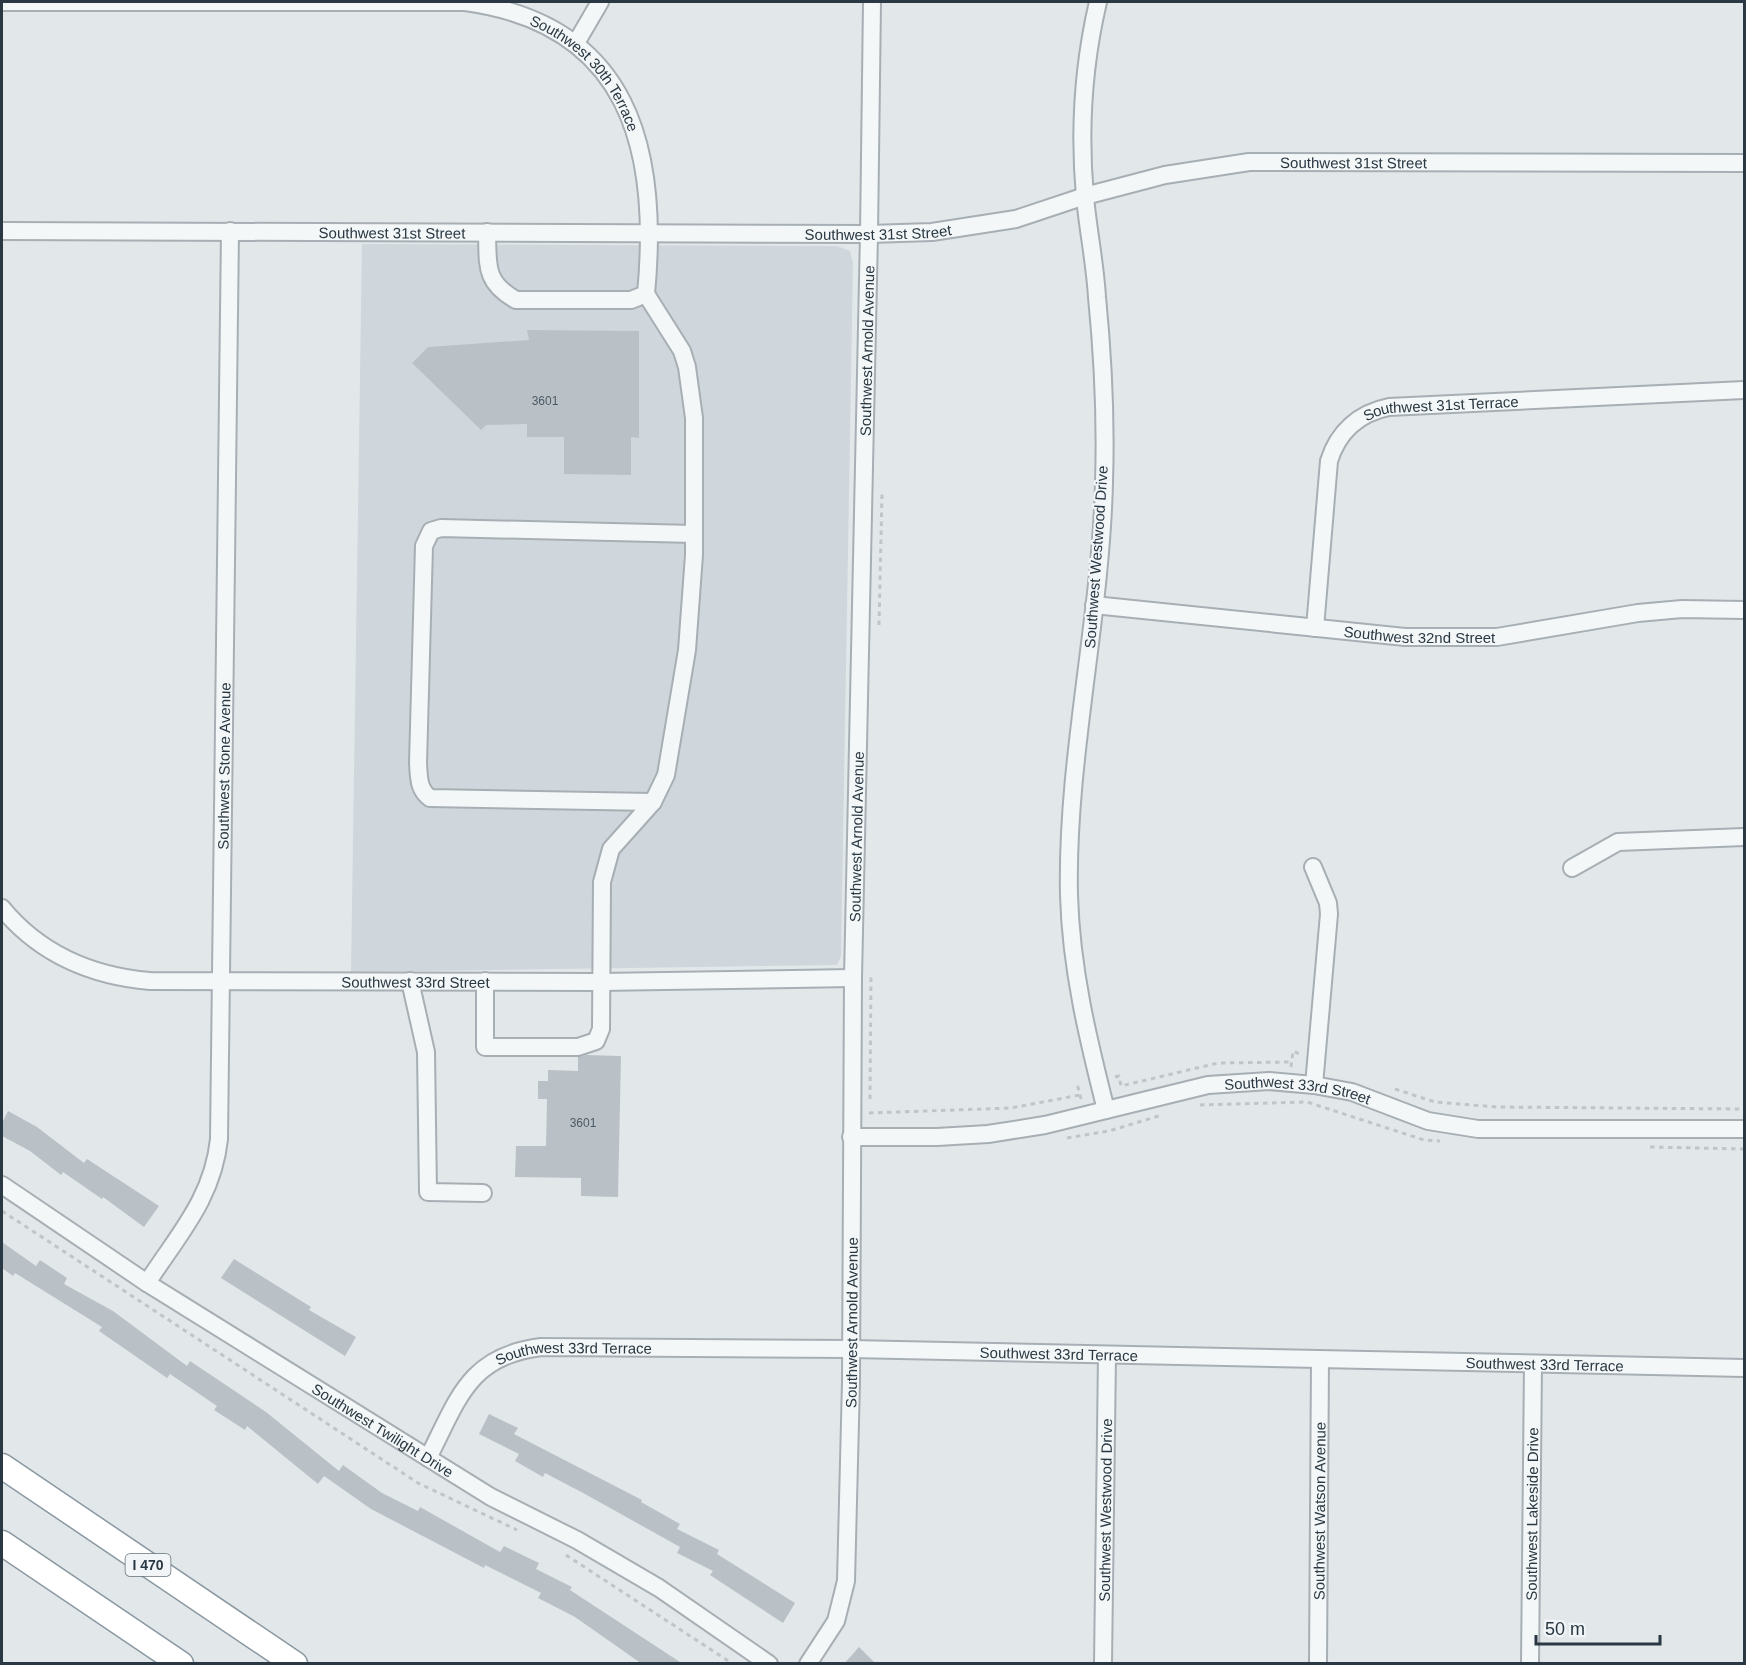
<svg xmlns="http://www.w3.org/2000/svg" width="1746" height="1665" viewBox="0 0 1746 1665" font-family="Helvetica,sans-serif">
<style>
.built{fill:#d0d7dc}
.building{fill:#b9c1c7}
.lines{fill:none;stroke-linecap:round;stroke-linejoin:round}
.minor-casing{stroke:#a7afb4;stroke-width:20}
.highway-casing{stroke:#8998a1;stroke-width:27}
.path{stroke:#bfc5c9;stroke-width:3;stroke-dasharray:4.5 4.5;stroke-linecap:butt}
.minor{stroke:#f4f7f8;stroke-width:16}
.highway{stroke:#fff;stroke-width:24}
.labels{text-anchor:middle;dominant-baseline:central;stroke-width:4.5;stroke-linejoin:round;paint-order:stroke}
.number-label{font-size:12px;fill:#4d5a63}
.shield{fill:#f1f5f8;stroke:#657179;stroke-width:1.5}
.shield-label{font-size:14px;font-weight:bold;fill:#293842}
.street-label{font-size:15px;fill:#293842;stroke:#f1f5f8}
</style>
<rect width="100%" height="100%" fill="#e2e7ea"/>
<!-- built -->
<path class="built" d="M362 244 837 246 850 251 853 263 841 956 837 965 351 972Z"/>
<!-- building -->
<path class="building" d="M527 330 639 331V438L631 437V475L564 474V437H527V424L486 425 481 430 412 363 428 347 529 340Z
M586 1055 621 1056 618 1197 581 1196V1178L515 1177 516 1146H546L547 1099H538V1081H548V1070L578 1071V1057Z
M8 1111 37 1127 84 1163 87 1159 159 1206 144 1227 103 1197 102 1199 63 1172 61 1175 30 1151 2 1136V1123Z
M2 1242 36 1266 40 1260 67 1278 64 1284 113 1311 187 1366 190 1361 266 1412 339 1471 343 1465 382 1493 418 1511 420 1507 500 1552 504 1546 539 1563 536 1569 572 1587 570 1590 683 1664H642L575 1617 538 1598 541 1593 485 1565 484 1568 371 1509 324 1476 318 1484 247 1426 245 1430 214 1410 217 1406 170 1374 167 1378 99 1331 102 1327 15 1273 13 1276 2 1268Z
M234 1259 311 1307 309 1310 356 1337 345 1356 221 1278Z
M489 1414 518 1428 514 1434 642 1500 641 1502 680 1524 677 1529 719 1550 717 1554 795 1603 783 1623 710 1575 713 1571 677 1553 680 1547 585 1494 545 1473 543 1477 515 1461 519 1454 479 1434Z
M859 1647 876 1664H844Z"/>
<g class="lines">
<defs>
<g id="minor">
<path id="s1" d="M2 2H465C629 24 660 148 646 294L631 300H516C484 282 488 265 487 232"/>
<path d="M1098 2C1083 66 1079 131 1085 197 1088 230 1095 263 1097 297 1103 358 1106 420 1104 482 1101 619 1066 759 1069 895 1071 969 1088 1039 1106 1110"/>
<path d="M576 43 600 2"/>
<path id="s2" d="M2 231 869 234 932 232 1016 219 1085 196 1165 175 1249 162 1744 163"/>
<path id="s3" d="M1094 605 1405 637H1497L1638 613 1682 609 1744 610"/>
<path id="s4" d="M1315 628 1329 461C1338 432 1359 413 1389 407L1744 390"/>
<path d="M653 802 430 798C418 789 419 777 418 763L424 546 431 531 441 528 694 534"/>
<path d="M1313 867 1328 903 1329 914 1314 1085"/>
<path d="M1572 868 1618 842 1744 837"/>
<path id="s5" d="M2 908C40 954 92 976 150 981L600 982 853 978"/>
<path d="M410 981 426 1052 428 1192 483 1193"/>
<path d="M485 981V1047H578L596 1041 601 1029 602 882 611 849 653 802 666 775 687 650 694 555V418L687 367 682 351 646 294"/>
<path id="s6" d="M851 1137H937L988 1134 1045 1125 1208 1085 1269 1081 1314 1085 1352 1092 1428 1121 1478 1129H1744"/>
<path id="s7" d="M2 1185 147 1283 491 1497 577 1540 659 1588 769 1664"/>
<path id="s8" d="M147 1283C178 1235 213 1198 219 1139L230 231"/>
<path id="s9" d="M428 1458C458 1400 468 1356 541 1347L851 1349 1744 1368"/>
<path id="s10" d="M808 1664 836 1621 846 1581 851 1382 853 978 869 234 872 2"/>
<path id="s11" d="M1103 1664 1107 1355"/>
<path id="s12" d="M1318 1664 1320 1360"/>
<path id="s13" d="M1530 1664 1533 1364"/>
</g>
<path id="highway" d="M2 1466 295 1664
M2 1543 181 1664"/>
</defs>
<!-- minor casing -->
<use href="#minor" class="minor-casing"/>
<!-- highway casing -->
<use href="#highway" class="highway-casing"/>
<!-- path -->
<path class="path" d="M879 625 882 494
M1291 1067 1293 1051 1302 1055
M1115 1077 1119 1076 1121 1086 1218 1063 1291 1062
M1395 1089 1435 1102 1497 1107 1744 1109
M870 1099 871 974
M1081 1099 1078 1087 1083 1086
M1200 1105 1307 1102 1424 1140 1440 1141
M869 1113 1011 1108 1080 1095
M1067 1138 1109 1131 1162 1115
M1650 1147 1744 1149
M2 1211 418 1483 517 1530
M566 1555 733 1664"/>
<!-- minor -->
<use href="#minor" class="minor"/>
<!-- highway -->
<use href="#highway" class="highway"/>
</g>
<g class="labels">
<!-- number labels -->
<g class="number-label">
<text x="545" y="401">3601</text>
<text x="583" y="1123">3601</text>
</g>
<!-- shield labels -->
<rect class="shield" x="125.5" y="1554" width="45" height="22" rx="4.5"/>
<g class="shield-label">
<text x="148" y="1565">I 470</text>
</g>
<!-- street labels -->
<g class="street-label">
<text stroke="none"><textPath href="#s1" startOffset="610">Southwest 30th Terrace</textPath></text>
<text stroke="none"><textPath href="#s2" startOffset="1360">Southwest 31st Street</textPath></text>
<text stroke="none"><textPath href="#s2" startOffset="876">Southwest 31st Street</textPath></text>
<text stroke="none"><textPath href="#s2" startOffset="390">Southwest 31st Street</textPath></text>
<text stroke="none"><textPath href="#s10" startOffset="1323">Southwest Arnold Avenue</textPath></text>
<text stroke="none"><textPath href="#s4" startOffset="304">Southwest 31st Terrace</textPath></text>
<text transform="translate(1096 557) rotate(-86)">Southwest Westwood Drive</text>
<text stroke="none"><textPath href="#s3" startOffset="327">Southwest 32nd Street</textPath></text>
<text stroke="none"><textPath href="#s8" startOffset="536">Southwest Stone Avenue</textPath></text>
<text stroke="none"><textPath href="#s10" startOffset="837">Southwest Arnold Avenue</textPath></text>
<text stroke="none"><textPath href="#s5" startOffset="435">Southwest 33rd Street</textPath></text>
<text stroke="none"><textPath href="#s6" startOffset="453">Southwest 33rd Street</textPath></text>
<text stroke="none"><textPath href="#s10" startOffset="351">Southwest Arnold Avenue</textPath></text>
<text stroke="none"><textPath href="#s9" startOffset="686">Southwest 33rd Terrace</textPath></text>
<text stroke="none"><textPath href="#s9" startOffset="200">Southwest 33rd Terrace</textPath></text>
<text stroke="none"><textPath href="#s9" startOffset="1172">Southwest 33rd Terrace</textPath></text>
<text stroke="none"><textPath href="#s7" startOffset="453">Southwest Twilight Drive</textPath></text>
<text stroke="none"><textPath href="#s11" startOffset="154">Southwest Westwood Drive</textPath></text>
<text stroke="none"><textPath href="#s12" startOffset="153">Southwest Watson Avenue</textPath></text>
<text stroke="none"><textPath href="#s13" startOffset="150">Southwest Lakeside Drive</textPath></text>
</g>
</g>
<!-- border -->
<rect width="1746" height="1665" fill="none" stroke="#293842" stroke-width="6"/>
<!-- scale -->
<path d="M1536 1635v9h124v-9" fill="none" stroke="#293842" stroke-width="3"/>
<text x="1545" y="1635" font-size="18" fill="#293842" stroke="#f1f5f8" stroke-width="4.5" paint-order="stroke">50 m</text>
</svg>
